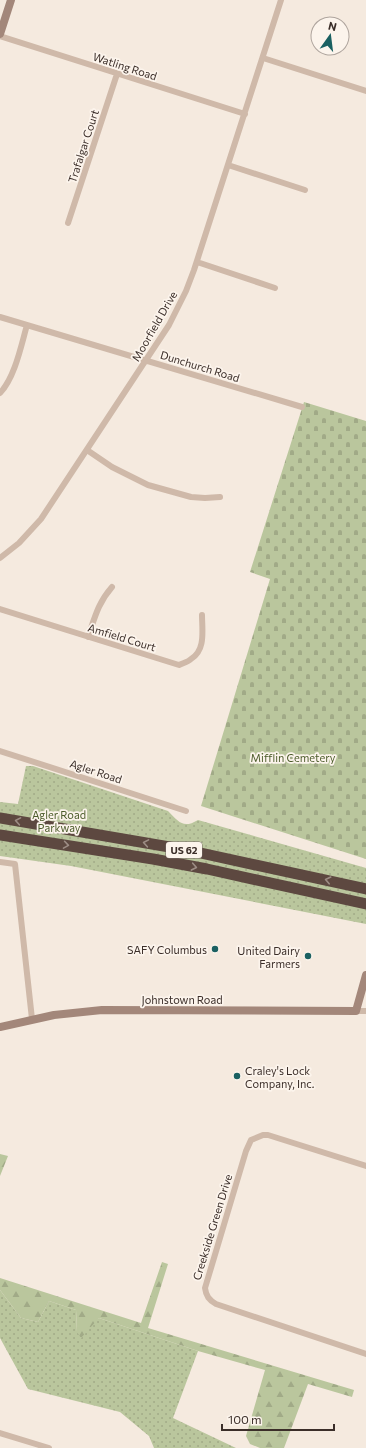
<svg xmlns="http://www.w3.org/2000/svg" width="366" height="1448" viewBox="0 0 366 1448" font-family="Commissioner,sans-serif">
<style>
.green{fill:url(#green-dots)}
.forest{fill:url(#forest-firs)}
.cemetery{fill:url(#cemetery-stones)}
.lines{fill:none;stroke-linecap:round;stroke-linejoin:round}
.street{stroke:#cfb9a9;stroke-width:6}
.secondary{stroke:#a3877a;stroke-width:8}
.highway{stroke:#5d4840;stroke-width:11}
.oneway{stroke:#9d8d85}
.poi-dot{fill:#1a6061;stroke:#fcf4ec;stroke-width:1.5}
.labels{text-anchor:middle;dominant-baseline:central;stroke-width:3.5;stroke-linejoin:round;paint-order:stroke}
.shield{fill:#fcf4ec;stroke:#756964;stroke-width:1}
.shield-label{font-size:10px;font-weight:bold;fill:#3b2e29}
.street-label{font-size:11px;fill:#3b2e29;stroke:#fcf4ec}
.park-label{font-size:11px;fill:#4c5c2b;stroke:#fcf4ec}
.poi-label{font-size:11px;fill:#3b2e29;stroke:#fcf4ec;text-anchor:end}
</style>
<defs>
<pattern id="green-dots" width="8" height="8" patternUnits="userSpaceOnUse"><rect width="8" height="8" fill="#bac69d"/><path d="M2 2h.1M6 6h.1" fill="none" stroke="#a1aa87" stroke-width="1.8" stroke-linecap="round"/></pattern>
<pattern id="forest-firs" width="22" height="20" patternUnits="userSpaceOnUse"><rect width="22" height="20" fill="#bac69d"/><path d="M5 1l3.5 6h-7zM16 11l3.5 6h-7z" fill="#a1aa87"/></pattern>
<pattern id="cemetery-stones" width="16" height="16" patternUnits="userSpaceOnUse"><rect width="16" height="16" fill="#bac69d"/><path d="M2 7V4a2 2 0 0 1 4 0v3zM10 15v-3a2 2 0 0 1 4 0v3z" fill="#a1aa87"/></pattern>
</defs>
<rect width="100%" height="100%" fill="#f5eadf"/>
<!-- green -->
<path class="green" d="M26 766H33L168 811C179 822 183 829 198 820L366 868V924L71 866 0 856V802L18 804Z
M0 1290 21 1318 38 1322 49 1301 76 1310 77 1332 99 1318 198 1351 173 1418 236 1448H154L149 1436 120 1412 28 1389 0 1338Z"/>
<!-- forest -->
<path class="forest" d="M0 1154 8 1156 0 1176Z
M162 1262 168 1264 148 1328 354 1390 352 1397 308 1384 284 1448H260L250 1444 246 1436 265 1370 198 1351 99 1318 81 1338 77 1332 76 1310 49 1301 38 1322 21 1318 0 1290V1278L141 1323Z"/>
<!-- cemetery -->
<path class="cemetery" d="M304 402 366 421V859L201 806 270 579 250 572Z"/>
<g class="lines">
<!-- street -->
<path class="street" d="M0 36 245 114
M263 58 366 91
M228 165 305 190
M68 223 117 74
M197 262 275 288
M0 317 302 407
M0 393C15 377 21 346 27 325
M87 450 112 467 148 485 191 497 205 498 220 497
M0 558 19 543 41 519 169 325 186 291 194 270 281 0
M0 609 179 665C183 663 188 662 191 659 206 650 202 630 202 615
M88 637C95 617 98 603 112 587
M0 751 186 811
M0 862 15 864 32 1019
M356 1011H366
M366 1166 268 1135H263L251 1140 246 1151 205 1288C206 1296 209 1300 216 1304L366 1354
M0 1433 49 1448"/>
<!-- secondary -->
<path class="secondary" d="M0 34 11 0
M0 1027 54 1015 102 1010 356 1011 366 975"/>
<!-- highway -->
<path class="highway" d="M0 818 187 850 366 889
M0 835 153 859 207 869 366 904"/>
</g>
<!-- one-way arrows -->
<defs><path id="oneway-chevron" d="M-2-3.5L2.5 0L-2 3.5" fill="none" stroke-width="1.6" stroke-linecap="round" stroke-linejoin="round"/></defs>
<g class="oneway">
<use href="#oneway-chevron" transform="translate(18 821) rotate(-170)"/>
<use href="#oneway-chevron" transform="translate(146 843) rotate(-170)"/>
<use href="#oneway-chevron" transform="translate(66 845) rotate(9)"/>
<use href="#oneway-chevron" transform="translate(194 867) rotate(11)"/>
<use href="#oneway-chevron" transform="translate(328 880) rotate(-167)"/>
</g>
<!-- markers -->
<g class="poi-dot">
<circle cx="215" cy="949" r="4"/>
<circle cx="308" cy="956" r="4"/>
<circle cx="237" cy="1076" r="4"/>
</g>
<g class="labels">
<!-- shield labels -->
<rect class="shield" x="166" y="842" width="36" height="16" rx="3"/>
<g class="shield-label">
<text x="184" y="850">US 62</text>
</g>
<!-- street labels -->
<g class="street-label">
<text transform="translate(125 66) rotate(18)">Watling Road</text>
<text transform="translate(83 146) rotate(-72)">Trafalgar Court</text>
<text transform="translate(154 326) rotate(-60)">Moorfield Drive</text>
<text transform="translate(200 366) rotate(17)">Dunchurch Road</text>
<text transform="translate(122 637) rotate(17)">Amfield Court</text>
<text transform="translate(96 771) rotate(18)">Agler Road</text>
<text x="182" y="999">Johnstown Road</text>
<text transform="translate(212 1227) rotate(-73)">Creekside Green Drive</text>
</g>
<!-- park labels -->
<g class="park-label">
<text x="293" y="757">Mifflin Cemetery</text>
<text x="59" y="814">Agler Road<tspan x="59" dy="13">Parkway</tspan></text>
</g>
<!-- poi labels -->
<g class="poi-label">
<text x="207" y="949">SAFY Columbus</text>
<text x="300" y="950">United Dairy<tspan x="300" dy="13">Farmers</tspan></text>
<text x="245" y="1070" text-anchor="start">Craley's Lock<tspan x="245" dy="13">Company, Inc.</tspan></text>
</g>
</g>
<!-- north arrow -->
<g transform="translate(330 36) rotate(14)"><circle r="19" fill="#fcf4ec" stroke="#afa59e"/>
<path d="M0-3L7 15L0 10L-7 15Z" fill="#1a6061"/>
<text y="-6" font-size="11" font-weight="bold" text-anchor="middle" fill="#3b2e29">N</text>
</g>
<!-- scale -->
<path d="M222 1424v6h112v-6" fill="none" stroke="#3b2e29" stroke-width="2"/>
<text x="228" y="1424" font-size="12" fill="#3b2e29" stroke="#fcf4ec" stroke-width="3" paint-order="stroke">100 m</text>
</svg>
